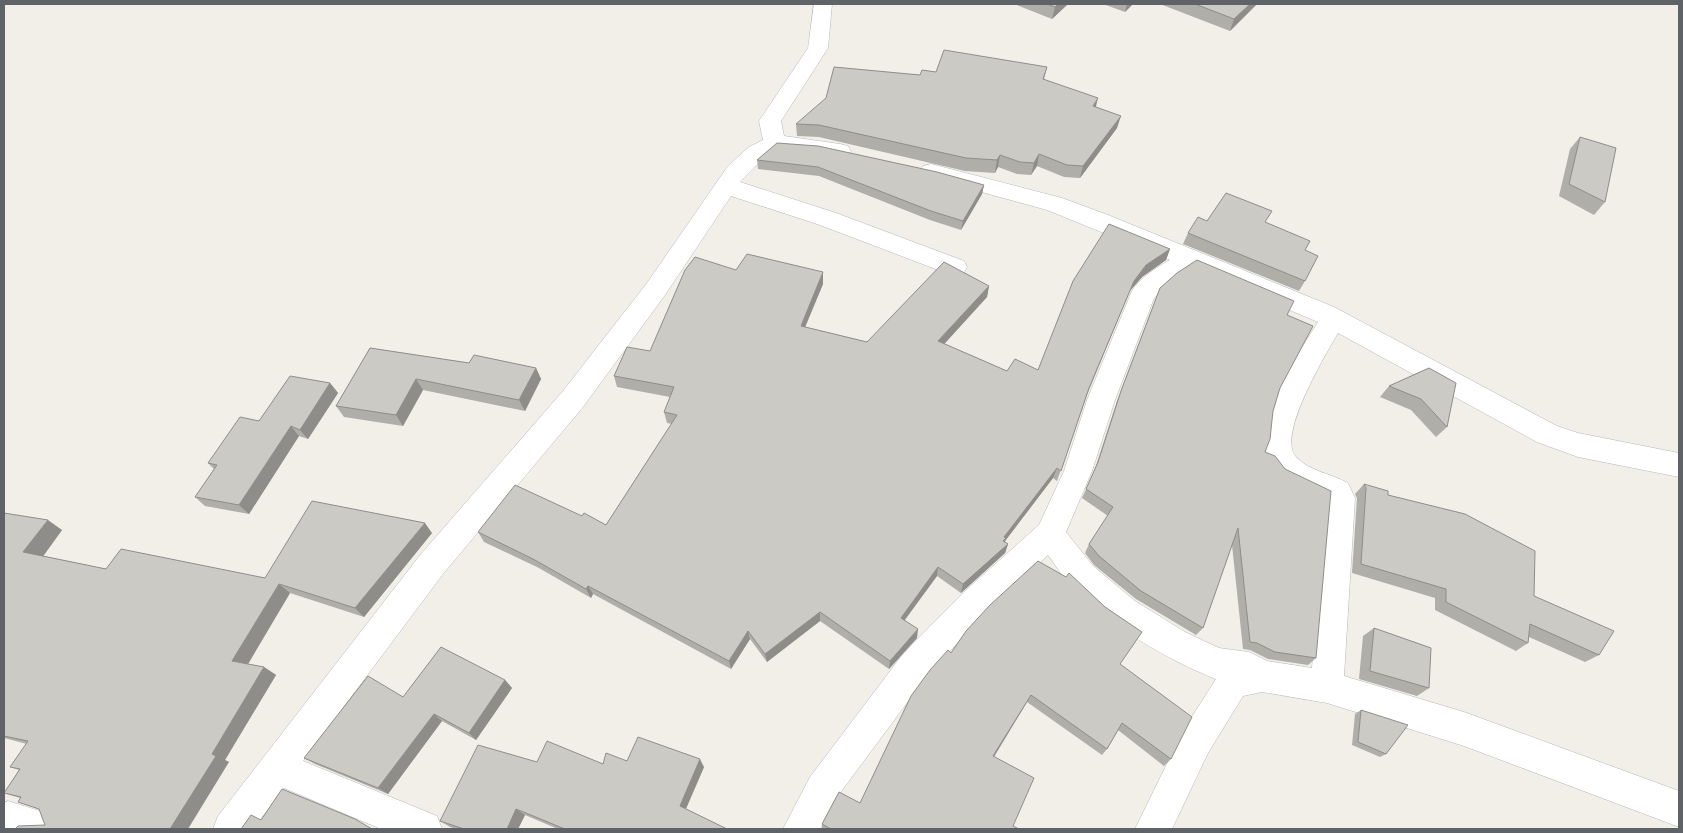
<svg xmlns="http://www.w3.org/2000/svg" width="1683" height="833" viewBox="0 0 1683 833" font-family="'Alegreya Sans',sans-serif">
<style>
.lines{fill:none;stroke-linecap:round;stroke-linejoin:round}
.minor-casing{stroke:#b5b8bc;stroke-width:1}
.minor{fill:#fff;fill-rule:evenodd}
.wall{fill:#afaea9}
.shaded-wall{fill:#8f8d8a}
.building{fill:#cccac5;stroke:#8f8d8a}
</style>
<rect width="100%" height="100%" fill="#f1efe8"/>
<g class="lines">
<defs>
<path id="minor" d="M814 4H832L828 48 781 121 784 136 840 144 848 146 851 151 848 156 840 158 793 150H778L765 157 740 182 836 213 964 261 967 267 964 273 955 276 946 273 820 225 731 196 665 295 583 407 443 574 303 761 437 816 442 829H381L284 788 253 829H213L218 816 421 554 563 391 647 283 728 166 749 147 763 140 759 121 808 48Z
M931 164 1062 198 1108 215 1334 307 1557 426 1578 433 1679 453V477L1578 457 1537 442 1338 333C1326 354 1276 436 1296 457 1309 471 1332 474 1348 483L1355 498 1344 676 1464 712 1679 791V827L1464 746 1327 703 1262 692 1243 696 1208 753 1172 829H1135L1184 729 1216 679C1169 661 1105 623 1071 586 1062 577 1056 565 1048 555L986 612 927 676 834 801 820 829H783L810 777 903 654 964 592 1039 525 1064 471 1087 400 1131 293C1139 278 1156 268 1170 260L1047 210 923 176 920 171 923 166ZM1192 269 1318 322C1297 356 1238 442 1279 477L1325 499 1312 668 1267 661 1249 652 1219 648 1185 632 1135 601 1093 566 1066 532 1092 471 1115 400 1154 298 1171 282Z
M8 801 56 816 61 829H4V803Z"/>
</defs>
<!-- minor casing -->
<use href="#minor" class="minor-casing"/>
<!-- minor -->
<use href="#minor" class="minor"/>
</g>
<!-- wall -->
<path class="wall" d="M1014 4H1068L1052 19Z
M1103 4H1133L1125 12Z
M1160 4H1257L1230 31Z
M1047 67 1044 80 1096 107 1117 128 1080 178 1064 177 1037 166 1031 175 1017 174 998 167 995 173 965 171 819 137 797 136 796 124 920 75 936 72Z
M1580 137 1605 202 1594 215 1559 196 1570 149Z
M757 160 984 185 982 194 961 230 930 220 819 176 758 169Z
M1207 221 1266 223 1305 250V281L1299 291 1183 244 1188 233Z
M1170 249 1166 260 1142 277 1129 292 1087 395 1057 481 1053 478 1005 541V542L1008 544 1005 553 961 593 937 576 905 620 917 638 889 669 820 621 767 662 750 639 731 669 593 594 591 598 539 568 484 542 478 532 582 516 606 525 672 424 667 423 664 412 670 397 617 387 614 376 650 351 736 270 823 284 805 327 867 342 989 286 987 297 944 344 1007 371 1038 370Z
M1156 299 1287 315 1280 388 1273 411 1265 452 1316 658 1308 665 1268 659 1250 650 1243 649 1232 545 1203 628 1196 635 1136 599 1094 565 1085 553 1089 544 1108 516 1082 498 1094 472 1117 401Z
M370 348 469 363 536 368 541 379 525 411 423 390 403 426 344 417 336 406Z
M1429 368 1447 427 1436 437 1411 410 1380 397 1389 386Z
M330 383 338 393 308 439 299 436 249 514 205 506 195 497 214 469 208 463 259 421Z
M1364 484 1388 495 1534 596 1599 655 1585 662 1529 637 1528 643 1516 651 1435 610V598L1352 573 1357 498 1355 494Z
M4 513 62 530 43 556 106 569 265 578 432 533 364 617 290 593 248 664 264 667 276 675 225 760 229 762 45 825 39 809 20 798 4 793 19 770 10 767 27 744 4 738Z
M1374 628 1429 688 1417 696 1359 679 1363 636Z
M951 653 1120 664 1171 759 1164 766 1118 730 1107 749 1102 755 1027 702 994 757 1013 826 1019 829H822V824L860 803Z
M505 680 512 688 476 740 442 721 388 794 315 764 304 758 403 697Z
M1361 710 1386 754 1380 757 1352 745 1355 714Z
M627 761 704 767 686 809 727 829H558L525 815 518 829H456L450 827 440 821 537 762 603 764Z"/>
<!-- shaded-wall -->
<path class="shaded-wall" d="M1058 4H1068L1052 19 1055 7Z
M1127 4H1133L1125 12Z
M1250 4H1257L1230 31 1234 19Z
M1098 98 1095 110 1093 106Z
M1121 116 1117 128 1080 178 1083 166Z
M1039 154 1037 166 1031 175 1034 163Z
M1000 155 998 167 995 173 997 160Z
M984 185 982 194 961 230 963 221Z
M1170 249 1166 260 1142 277 1129 292 1085 399 1134 281 1146 265Z
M823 272V284L801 337V326Z
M989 286 987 297 937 352 938 341Z
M536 368 541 379 525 411 519 400Z
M416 379 423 390 403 426 396 415Z
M330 383 338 393 308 439 300 430Z
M291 426 299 436 249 514 239 505Z
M1057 468 1053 478 1005 541 1003 547 1008 544 1005 553 961 593 963 584 1004 537Z
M48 520 62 530 39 562 23 552Z
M425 523 432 533 364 617 355 608Z
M938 567 937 576 900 626 901 618Z
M279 584 290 593 245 669 232 661Z
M588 586 593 594 591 598 586 589Z
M820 612V621L767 662 765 654Z
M918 629 917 638 889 669 890 661Z
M748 631 750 639 731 669 729 661Z
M264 667 276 675 225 760 229 762 188 829H170L212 754Z
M505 680 512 688 476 740 469 733Z
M1031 695 1027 702 990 763 993 756Z
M434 714 442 721 388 794 378 788Z
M700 759 704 767 684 813 680 806Z
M516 809 525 815 518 829H507Z"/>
<!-- building -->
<path class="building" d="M1047 4H1058L1055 7Z
M1195 4H1250L1234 19Z
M944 50 1047 67 1043 79 1098 98 1093 106 1121 116 1083 166 1067 165 1039 154 1034 163 1020 162 1000 155 997 160 966 158 819 125 796 124 826 98 834 67 920 75 922 70 936 72Z
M1580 137 1616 148 1605 202 1569 184Z
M777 143 818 146 937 172 984 185 963 221 931 211 818 167 757 160Z
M1226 193 1272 211 1265 222 1310 241 1305 250 1318 256 1305 281 1188 233 1198 217 1207 221Z
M1109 224 1170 249 1146 265 1134 281 1089 388 1061 471 1057 468 1004 537 1006 538 1003 541 1008 544 963 584 938 567 901 618 918 629 890 661 820 612 765 654 748 631 729 661 588 586 586 589 533 559 478 532 515 485 582 516 584 513 606 525 677 415 664 412 674 387 614 376 627 347 650 351 685 270 695 257 736 270 747 254 823 272 801 326 867 342 944 262 989 286 938 341 1007 371 1015 359 1038 370 1073 281Z
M1197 260 1294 301 1287 315 1313 326 1280 388 1273 411 1270 439 1265 452 1275 456 1285 469 1331 491 1316 658 1275 652 1257 643 1250 642 1238 528 1203 628 1141 591 1099 556 1089 544 1113 507 1086 489 1098 462 1121 391 1160 288 1177 273Z
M370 348 469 363 474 355 536 368 519 400 416 379 396 415 336 406Z
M1429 368 1456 383 1447 427 1421 399 1389 386Z
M290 376 330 383 300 430 291 426 239 505 195 497 217 465 208 463 240 417 259 421Z
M1364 484 1388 491V495L1465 514 1535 551 1534 596 1614 631 1599 655 1530 624 1528 643 1446 602V589L1361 564 1366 488Z
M312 501 425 523 355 608 279 584 232 661 264 667 212 754 216 756 170 829H15L18 826 45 825 39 809 18 802 21 797 4 793 20 769 10 767 28 741 4 736V513L48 520 23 552 106 569 121 549 265 578Z
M1038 561 1066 577 1069 573 1105 607 1142 632 1120 664 1192 717 1171 759 1122 723 1107 749 1031 695 993 756 1034 778 1013 826 1019 829H831L822 824 839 792 860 803 911 696 930 670 948 650 951 653 966 631 990 605Z
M1374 628 1431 648 1429 688 1370 671Z
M441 647 505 680 469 733 434 714 378 788 304 758 368 676 403 697Z
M1361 710 1408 725 1386 754 1358 742Z
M638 737 700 759 680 806 727 829H565L516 809 507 829H464L440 821 478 745 537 762 547 741 603 764 606 753 627 761Z
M282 789 355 819 372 829H241L251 815 261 820Z"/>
<!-- border -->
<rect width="1683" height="833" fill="none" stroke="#5f6368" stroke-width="10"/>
</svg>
